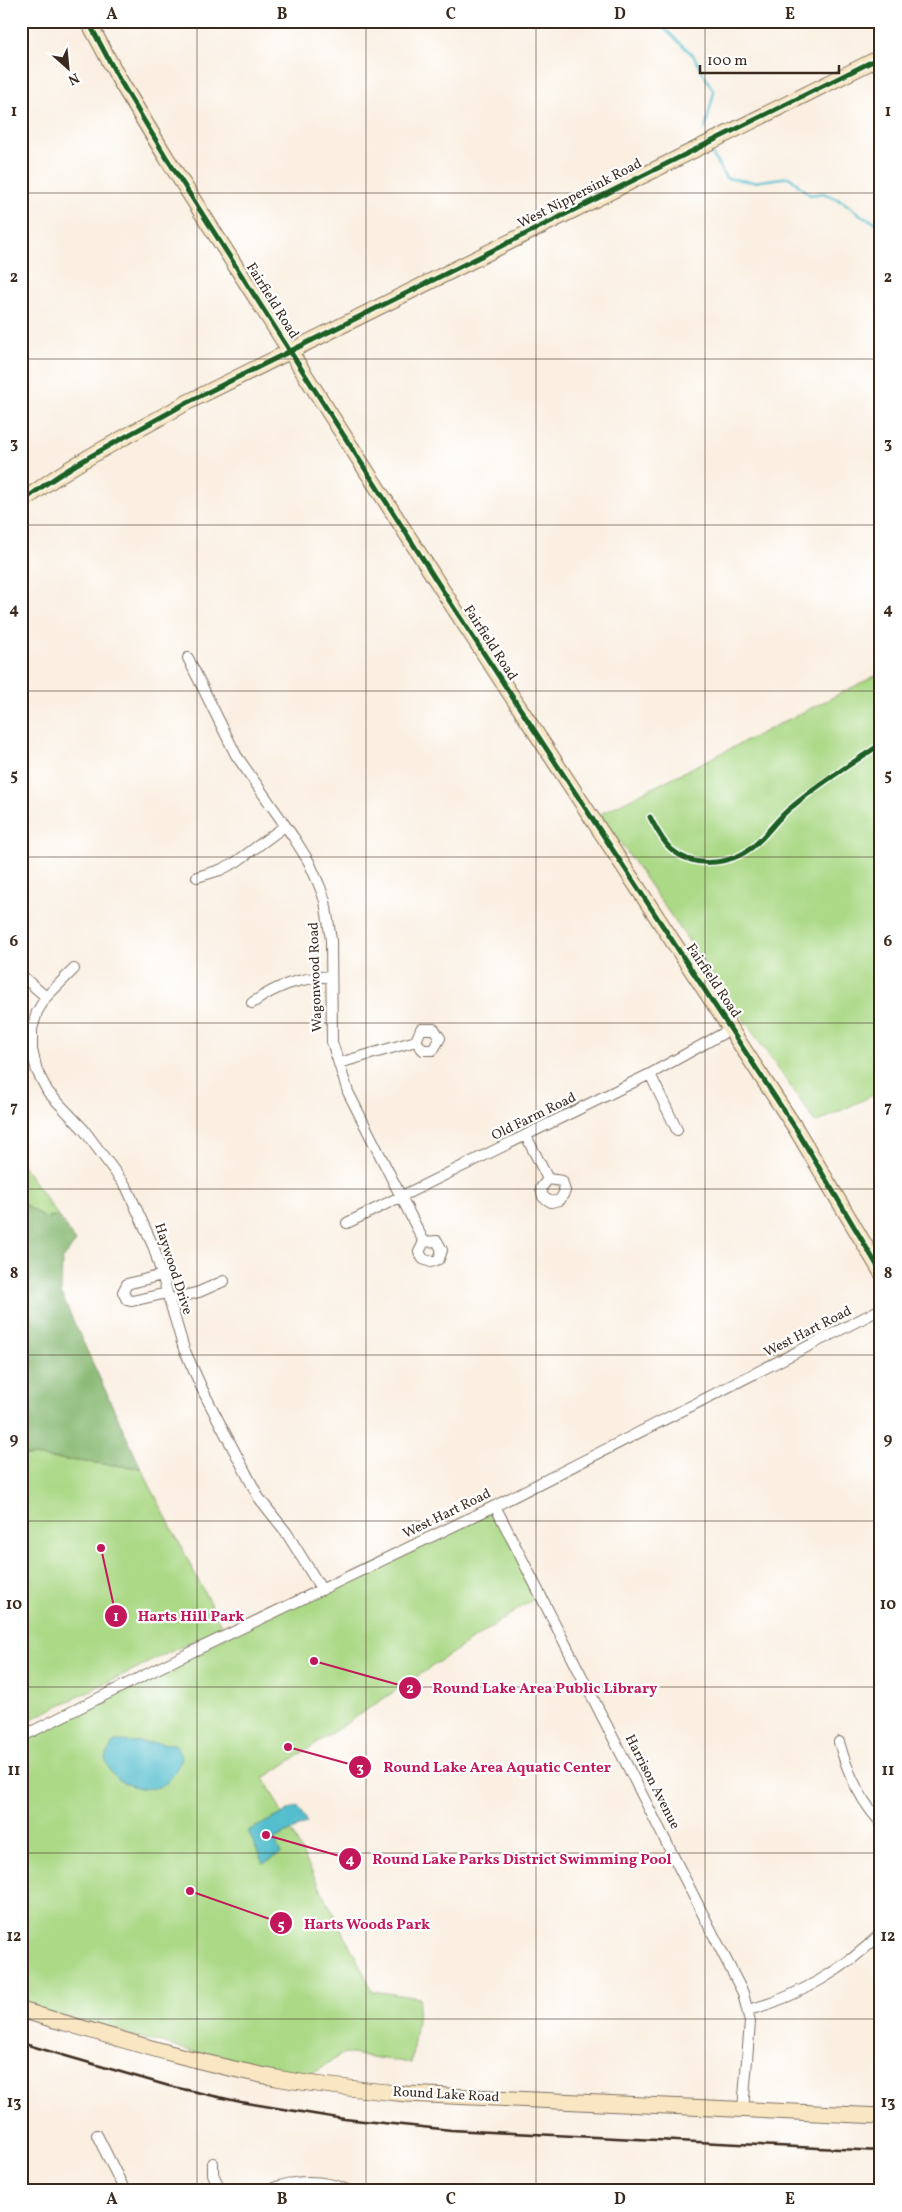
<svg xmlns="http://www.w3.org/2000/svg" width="902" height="2212" viewBox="0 0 902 2212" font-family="Vollkorn,serif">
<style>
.green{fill:#abd986;stroke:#738252}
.forest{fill:#88b973;stroke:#627248}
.water{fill:#52becd;stroke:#467476}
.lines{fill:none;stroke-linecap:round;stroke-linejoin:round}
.stream{stroke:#52becd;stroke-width:2.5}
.street-casing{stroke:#7e6f62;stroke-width:12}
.secondary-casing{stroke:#7e6f62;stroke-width:17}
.street{stroke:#fff;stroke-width:10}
.secondary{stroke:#f9e7c3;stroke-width:15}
.rail{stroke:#3b2a1e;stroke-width:2.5}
.cycleway-casing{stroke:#fff;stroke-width:8}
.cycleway{stroke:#1b5e20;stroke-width:5}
.grid{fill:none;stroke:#3b2a1e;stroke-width:1;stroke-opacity:0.55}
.labels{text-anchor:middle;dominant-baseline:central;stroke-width:4.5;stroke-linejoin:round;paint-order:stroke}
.street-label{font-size:14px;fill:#3b2a1e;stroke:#fff}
.leader{fill:none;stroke:#c2185b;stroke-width:2}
.callout-dot{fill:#c2185b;stroke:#fff;stroke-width:2}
.mark-label{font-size:15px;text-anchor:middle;font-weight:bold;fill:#fff}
.callout-label{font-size:15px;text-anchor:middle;font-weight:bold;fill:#c2185b;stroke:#fff;stroke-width:4.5;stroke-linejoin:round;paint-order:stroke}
.neatline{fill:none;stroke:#3b2a1e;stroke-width:2}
.grid-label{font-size:16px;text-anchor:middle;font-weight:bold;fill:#3b2a1e}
</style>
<rect width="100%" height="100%" fill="#fff"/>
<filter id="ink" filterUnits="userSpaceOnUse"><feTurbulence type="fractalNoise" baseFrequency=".02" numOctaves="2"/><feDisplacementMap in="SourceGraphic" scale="10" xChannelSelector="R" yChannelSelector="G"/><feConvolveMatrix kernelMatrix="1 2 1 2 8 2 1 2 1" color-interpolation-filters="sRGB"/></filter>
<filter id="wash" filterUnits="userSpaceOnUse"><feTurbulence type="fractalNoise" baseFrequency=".0096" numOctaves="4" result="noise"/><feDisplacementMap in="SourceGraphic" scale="20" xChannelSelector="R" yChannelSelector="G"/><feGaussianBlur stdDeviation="1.12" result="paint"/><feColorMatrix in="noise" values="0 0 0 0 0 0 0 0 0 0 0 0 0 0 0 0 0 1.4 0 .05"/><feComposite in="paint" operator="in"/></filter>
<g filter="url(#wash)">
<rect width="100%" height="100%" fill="#faefe1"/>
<!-- green -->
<path class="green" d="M881 673V1091L816 1123 600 814Z
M21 1163 58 1216 45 1218 21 1202Z
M21 1455 141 1468 222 1627 21 1724Z
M495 1506 541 1594 264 1778 373 1991 420 1998 411 2063 344 2053 300 2081 21 2005V1736Z"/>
<!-- forest -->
<path class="forest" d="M21 1202 45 1218 58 1216 76 1242 62 1260 61 1294 141 1468 21 1455Z"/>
<!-- water -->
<path class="water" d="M120 1741 175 1744 182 1758C177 1768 172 1781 161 1786 147 1793 120 1785 111 1772 108 1768 107 1762 105 1758L113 1743Z
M298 1806 307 1823 274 1839 281 1854 263 1863 248 1831Z"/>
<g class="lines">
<!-- stream -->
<path class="stream" d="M656 21 693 55 714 92 705 129
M712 154 726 178 754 182 789 177 810 195 823 193 843 202 865 218 881 224"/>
</g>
</g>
<g filter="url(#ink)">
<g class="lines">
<defs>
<path id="street" d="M188 658 236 755 294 838 309 862 320 887 325 901 331 940 332 1042 348 1092 424 1242 419 1252 423 1259 431 1262 439 1259 442 1250 437 1241 424 1242
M197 877 220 870 236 862 285 826
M74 969 46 997 37 1012 32 1029V1050L37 1071 48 1092 84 1130 127 1188 154 1248 184 1349 204 1393 259 1498 286 1532 322 1590
M21 975 46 997
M252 1003C280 984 297 979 331 976
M339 1063 416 1041 423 1050H433L440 1038 434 1029H421L416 1041
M650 1074 677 1130
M526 1136 548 1179 541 1188 543 1197 551 1202 560 1200 565 1191 562 1181 548 1179
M347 1223 650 1074 731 1029
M162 1275 127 1284 123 1292 127 1300 132 1301 167 1293
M169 1300 199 1292 224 1281
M495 1506 743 1993 750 2022 743 2110
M21 1737 169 1663 495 1506 881 1309
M839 1742C847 1771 860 1800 881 1823
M748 2010C796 1998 847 1968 881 1933
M97 2135 125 2191
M213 2163V2174L221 2191
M266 2191C292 2179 324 2179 350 2191"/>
<path id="secondary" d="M88 21 119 79 166 157 452 605 796 1129 881 1272
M21 503C68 464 133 434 186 403L881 57
M21 2010C107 2035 194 2063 282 2079 323 2086 365 2090 406 2094L881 2116"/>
</defs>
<!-- street casing -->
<use href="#street" class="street-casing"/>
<!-- secondary casing -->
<use href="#secondary" class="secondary-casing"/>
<!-- street -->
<use href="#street" class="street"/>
<!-- secondary -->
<use href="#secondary" class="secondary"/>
<!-- rail -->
<path class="rail" d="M21 2043 169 2086 241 2102 344 2119 451 2130 881 2151"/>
<defs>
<path id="cycleway" d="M88 21 119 79 166 157 452 605 796 1129 881 1272
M21 503C68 464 133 434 186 403L881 57
M650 817C656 828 662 841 671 849 696 871 736 864 758 842 770 831 779 816 793 806 820 783 851 764 881 744"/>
</defs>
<!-- cycleway casing -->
<use href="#cycleway" class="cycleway-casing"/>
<!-- cycleway -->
<use href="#cycleway" class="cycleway"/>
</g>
</g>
<!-- grid -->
<path class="grid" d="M197 21V2191M366 21V2191M536 21V2191M705 21V2191M21 193H881M21 359H881M21 525H881M21 691H881M21 857H881M21 1023H881M21 1189H881M21 1355H881M21 1521H881M21 1687H881M21 1853H881M21 2019H881"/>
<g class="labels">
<!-- street labels -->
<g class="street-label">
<text transform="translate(580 194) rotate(-27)">West Nippersink Road</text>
<text transform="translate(272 301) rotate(58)">Fairfield Road</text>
<text transform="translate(490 643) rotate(57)">Fairfield Road</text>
<text transform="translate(316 977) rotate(-92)">Wagonwood Road</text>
<text transform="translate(713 981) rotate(56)">Fairfield Road</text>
<text transform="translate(534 1117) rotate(-26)">Old Farm Road</text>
<text transform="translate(173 1269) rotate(72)">Haywood Drive</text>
<text transform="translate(808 1332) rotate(-27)">West Hart Road</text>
<text transform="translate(447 1514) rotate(-26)">West Hart Road</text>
<text transform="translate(652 1782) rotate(63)">Harrison Avenue</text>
<text transform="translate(446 2095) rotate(3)">Round Lake Road</text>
</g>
</g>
<!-- callouts -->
<path class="leader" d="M101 1548L116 1616M314 1661L410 1688M288 1747L360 1767M266 1835L350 1859M190 1891L281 1923"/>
<g class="callout-dot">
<circle cx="101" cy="1548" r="5"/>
<circle cx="314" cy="1661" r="5"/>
<circle cx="288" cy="1747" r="5"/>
<circle cx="266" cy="1835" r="5"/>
<circle cx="190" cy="1891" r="5"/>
<circle cx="116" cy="1616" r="12"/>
<circle cx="410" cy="1688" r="12"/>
<circle cx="360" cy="1767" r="12"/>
<circle cx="350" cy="1859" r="12"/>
<circle cx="281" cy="1923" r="12"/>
</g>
<g class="mark-label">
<text x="116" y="1621">1</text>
<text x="410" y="1693">2</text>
<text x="360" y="1772">3</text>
<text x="350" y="1864">4</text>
<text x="281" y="1929">5</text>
</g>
<g class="callout-label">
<text x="191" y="1621">Harts Hill Park</text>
<text x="545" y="1693">Round Lake Area Public Library</text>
<text x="497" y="1772">Round Lake Area Aquatic Center</text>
<text x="522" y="1864">Round Lake Parks District Swimming Pool</text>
<text x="367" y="1929">Harts Woods Park</text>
</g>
<!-- margin -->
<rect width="902" height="2212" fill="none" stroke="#fff" stroke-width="55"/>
<!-- north arrow -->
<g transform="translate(68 68) rotate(153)" stroke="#ffffff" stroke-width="4" paint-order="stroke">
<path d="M0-4L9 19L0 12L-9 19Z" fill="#3b2a1e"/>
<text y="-8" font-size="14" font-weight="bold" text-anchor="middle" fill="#3b2a1e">N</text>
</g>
<!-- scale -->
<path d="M700 65v8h139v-8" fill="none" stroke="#3b2a1e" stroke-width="2.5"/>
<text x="707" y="65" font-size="15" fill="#3b2a1e" stroke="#ffffff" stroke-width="4" paint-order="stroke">100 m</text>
<rect x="28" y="28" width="846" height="2156" class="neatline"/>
<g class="grid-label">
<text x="112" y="19">A</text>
<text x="282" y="19">B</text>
<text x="451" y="19">C</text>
<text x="620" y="19">D</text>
<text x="790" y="19">E</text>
<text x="14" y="116">1</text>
<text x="888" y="116">1</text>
<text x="14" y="282">2</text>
<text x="888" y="282">2</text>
<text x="14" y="448">3</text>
<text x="888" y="448">3</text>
<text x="14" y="614">4</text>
<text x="888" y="614">4</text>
<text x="14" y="780">5</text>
<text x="888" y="780">5</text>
<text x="14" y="946">6</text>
<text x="888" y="946">6</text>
<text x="14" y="1112">7</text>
<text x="888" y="1112">7</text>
<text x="14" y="1278">8</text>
<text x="888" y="1278">8</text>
<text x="14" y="1444">9</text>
<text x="888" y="1444">9</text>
<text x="14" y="1609">10</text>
<text x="888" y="1609">10</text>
<text x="14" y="1775">11</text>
<text x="888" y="1775">11</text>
<text x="14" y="1941">12</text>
<text x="888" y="1941">12</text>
<text x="14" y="2107">13</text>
<text x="888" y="2107">13</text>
<text x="112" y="2204">A</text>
<text x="282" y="2204">B</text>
<text x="451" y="2204">C</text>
<text x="620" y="2204">D</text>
<text x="790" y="2204">E</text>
</g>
</svg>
